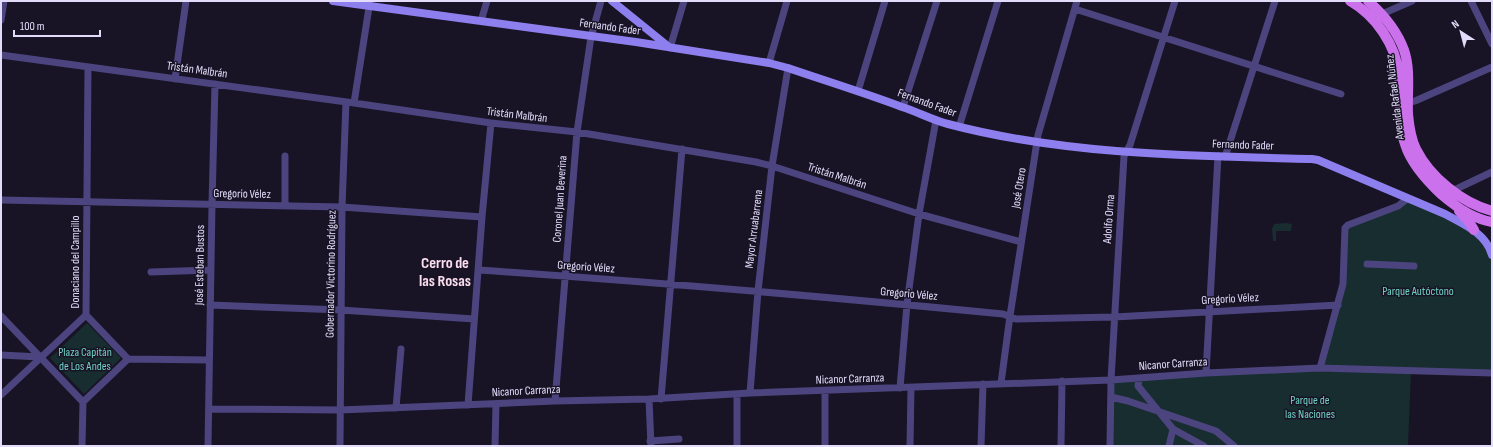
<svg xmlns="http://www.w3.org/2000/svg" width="1493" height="447" viewBox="0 0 1493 447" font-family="'Sofia Sans Condensed',sans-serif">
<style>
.green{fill:#172d2f}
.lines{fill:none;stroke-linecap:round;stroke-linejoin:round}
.street{stroke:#4c447e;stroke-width:7}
.secondary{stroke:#8d7fee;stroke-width:8}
.primary{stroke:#cb71ec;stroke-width:10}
.labels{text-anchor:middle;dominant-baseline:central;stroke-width:3;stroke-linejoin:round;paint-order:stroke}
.street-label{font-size:12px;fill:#e2dcfa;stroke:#181325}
.park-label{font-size:12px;fill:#71d2c3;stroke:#181325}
.district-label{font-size:16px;font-weight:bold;fill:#fbdeed;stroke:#181325}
</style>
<rect width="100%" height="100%" fill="#181325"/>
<!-- green -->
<path class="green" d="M1407 199 1445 214 1484 240 1492 255V373L1411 371 1408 446H1110L1111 380 1320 368 1343 284 1348 225Z
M1286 223 1292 224 1291 231H1276V241H1273L1272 229 1274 224Z
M87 323 121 358 84 394 50 358Z"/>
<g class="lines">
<!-- street -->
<path class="street" d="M1471 1 1492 44
M1075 9 1341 94
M1382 14 1412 1
M1 20 4 1
M481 21 487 1
M670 48 684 1
M1 55 354 103 491 123 577 132 756 162 772 166 919 214 1021 242
M769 63 787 1
M175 79 186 1
M858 91 885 1
M354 103 370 1
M1408 103 1415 101 1492 67
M903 107 937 1
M959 127 998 1
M1225 157 1275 1
M1452 191 1492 172
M1 200 342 207 482 217
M285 206V156
M1367 264 1414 266
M479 270C654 282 829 297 1003 314L1016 319 1114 317 1338 305
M151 272 211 270
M210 305 341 310 474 319
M1 316 83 402
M1 355 40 357
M128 359 209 360
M1320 368 1343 284 1345 228 1348 225 1398 206 1407 199
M1206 373 1218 156
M1139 378 1138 386 1173 429 1204 446
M1001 383 1010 316 1038 135 1077 1
M900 388 907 304 919 214 936 120
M750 393 758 291 772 166 788 68
M1 395 86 315
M1111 397 1128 401 1216 431 1234 446
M649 399 651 446
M661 399 682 149
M555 401 577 132 591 37 601 1
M468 405 482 217 491 123
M396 408 401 349
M209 409 340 410 555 401 649 399 750 393 1111 380 1206 373 1320 368 1492 373
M650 441 679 439
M82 446 83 402 128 359 86 315 88 67
M208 446 212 204 215 84
M340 446 342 207 346 102
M495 446 496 404
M737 446V394
M825 446V391
M910 446 911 388
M981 446 983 384
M1061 446 1062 381
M1110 446 1111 380 1124 156 1130 145 1175 1
M1169 446 1173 429"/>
<!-- secondary -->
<path class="secondary" d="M333 1 636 42 769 63 788 68C826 81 865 93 902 107 918 112 932 120 948 124 1065 155 1191 156 1312 159L1318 160 1445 214C1463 224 1486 233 1492 255
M612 1 669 47"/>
<!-- primary -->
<path class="primary" d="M1350 1C1376 16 1396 45 1399 75 1401 98 1397 121 1405 144 1411 164 1427 181 1442 195 1456 207 1474 219 1492 222
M1368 1C1383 14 1397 31 1404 50 1411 70 1407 93 1408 114 1409 125 1411 139 1416 149 1430 177 1462 203 1492 211
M1459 211 1469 222 1474 230"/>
</g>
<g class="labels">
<!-- street labels -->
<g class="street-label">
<text transform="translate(610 27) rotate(8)">Fernando Fader</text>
<text transform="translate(197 70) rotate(8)">Tristán Malbrán</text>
<text transform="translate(1395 97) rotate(-97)">Avenida Rafael Núñez</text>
<text transform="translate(927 103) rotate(20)">Fernando Fader</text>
<text transform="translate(517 115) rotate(7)">Tristán Malbrán</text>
<text transform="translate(1243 145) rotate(2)">Fernando Fader</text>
<text transform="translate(837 176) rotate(18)">Tristán Malbrán</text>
<text transform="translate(1019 188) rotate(-81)">José Otero</text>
<text transform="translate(242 194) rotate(1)">Gregorio Vélez</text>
<text transform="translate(560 199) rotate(-86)">Coronel Juan Beverina</text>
<text transform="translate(1109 219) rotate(-86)">Adolfo Orma</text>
<text transform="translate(754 229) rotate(-83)">Mayor Arruabarrena</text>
<text transform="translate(75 262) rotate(-90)">Donaciano del Campillo</text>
<text transform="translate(200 265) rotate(-89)">José Esteban Bustos</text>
<text transform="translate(586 267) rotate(4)">Gregorio Vélez</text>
<text transform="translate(331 274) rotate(-89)">Gobernador Victorino Rodríguez</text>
<text transform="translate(909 294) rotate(5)">Gregorio Vélez</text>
<text transform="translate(1230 299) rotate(-3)">Gregorio Vélez</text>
<text transform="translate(1173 364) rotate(-4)">Nicanor Carranza</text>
<text transform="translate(850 379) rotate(-2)">Nicanor Carranza</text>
<text transform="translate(526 391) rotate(-3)">Nicanor Carranza</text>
</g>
<!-- park labels -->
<g class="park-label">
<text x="1418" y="291">Parque Autóctono</text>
<text x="85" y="352">Plaza Capitán<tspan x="85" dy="14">de Los Andes</tspan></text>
<text x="1310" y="400">Parque de<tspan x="1310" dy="14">las Naciones</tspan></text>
</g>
<!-- district labels -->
<g class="district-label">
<text x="445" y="263">Cerro de<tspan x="445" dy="18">las Rosas</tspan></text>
</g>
</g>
<!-- border -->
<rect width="1493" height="447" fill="none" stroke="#e2dcfa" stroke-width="4"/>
<!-- north arrow -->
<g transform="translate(1461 32) rotate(324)" stroke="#181325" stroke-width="3" paint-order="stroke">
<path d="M0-3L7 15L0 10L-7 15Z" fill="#e2dcfa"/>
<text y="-6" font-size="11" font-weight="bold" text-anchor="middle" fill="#e2dcfa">N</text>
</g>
<!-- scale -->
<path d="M14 30v6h86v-6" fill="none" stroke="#e2dcfa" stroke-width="2"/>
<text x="20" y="30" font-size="12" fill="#e2dcfa" stroke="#181325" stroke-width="3" paint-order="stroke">100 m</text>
</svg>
